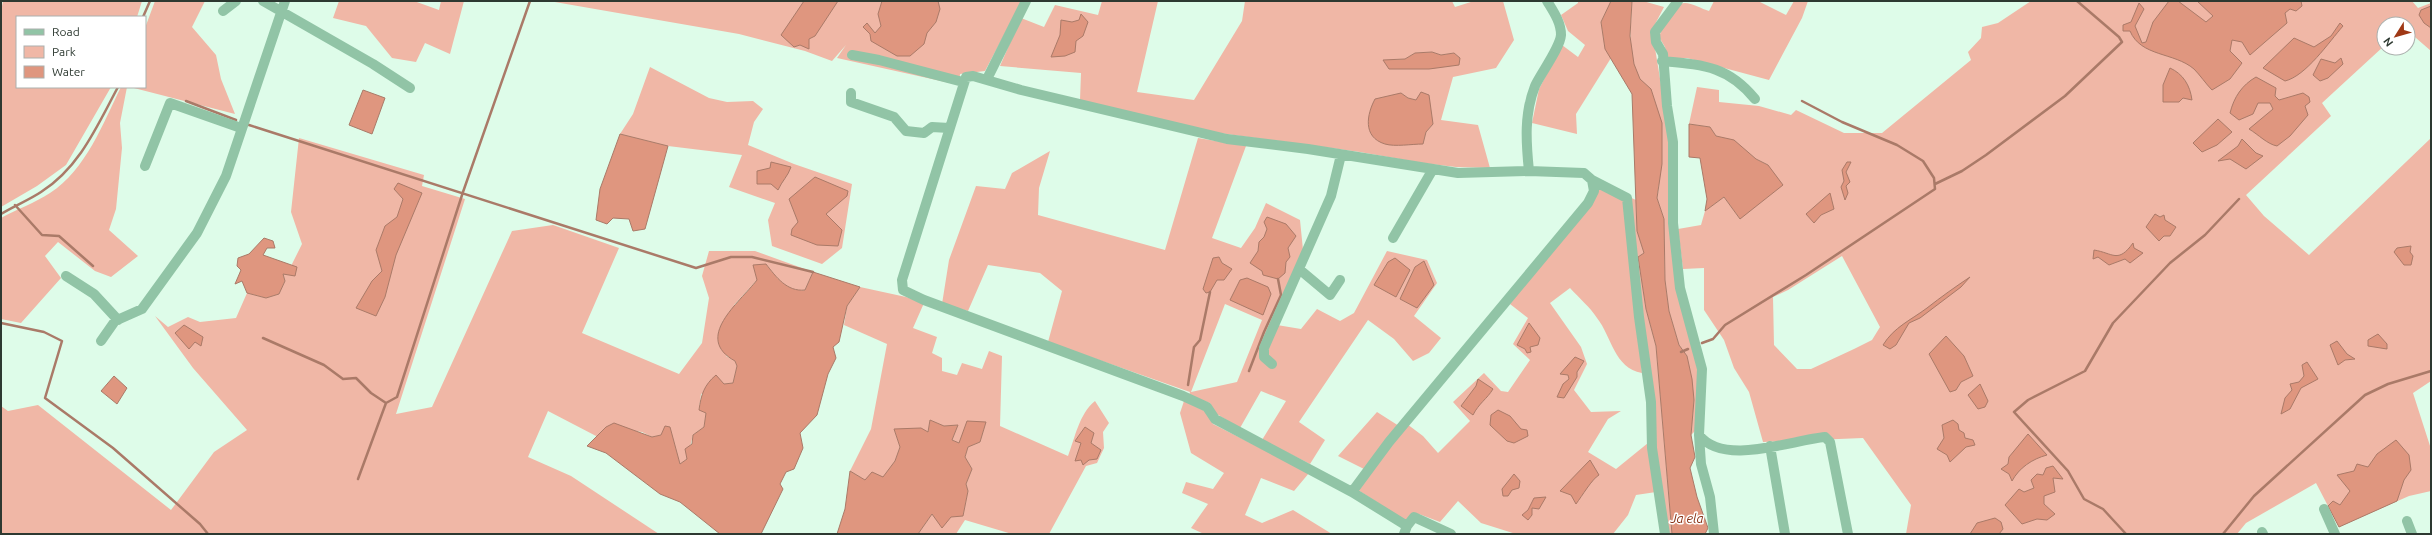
<svg xmlns="http://www.w3.org/2000/svg" width="2432" height="535" viewBox="0 0 2432 535" font-family="Ubuntu,sans-serif">
<style>
.green{fill:#f0b7a6;fill-rule:evenodd}
.water{fill:#df967f;stroke:#aa7a68}
.lines{fill:none;stroke-linecap:round;stroke-linejoin:round}
.stream{stroke:#aa7a68;stroke-width:2.5}
.minor{stroke:#91c4a6;stroke-width:10}
.labels{text-anchor:middle;dominant-baseline:central;stroke-width:3;stroke-linejoin:round;paint-order:stroke}
.water-label{font-size:13px;font-style:italic;fill:#893216;stroke:#fff}
</style>
<rect width="100%" height="100%" fill="#defce9"/>
<!-- green -->
<path class="green" d="M3 1H142L137 17H17V87H111L66 165 37 186 1 207V11Z
M155 1H205L192 27 216 55 221 79 235 114 130 87H145V28Z
M339 1H414L439 10 441 1H464L450 54 425 43 416 62 392 58 366 26 333 18Z
M549 1H1022L985 71 960 74 959 85 837 58 846 45 832 61 805 51 739 34Z
M1102 1H1158L1137 92 1194 100 1242 21 1245 1H1452L1455 7 1474 1H1503L1514 40 1496 68 1453 77 1441 120 1478 125 1490 168 1456 167 1422 163 1360 152 1219 133 1080 100 1081 73 1000 66 1021 18 1044 27 1055 5 1098 15ZM1432 52 1441 55 1454 53 1460 58 1459 64 1421 69H1389L1394 59H1405L1415 53ZM1401 93 1408 98 1416 100 1433 124 1426 132 1423 144H1384Z
M1578 1H1611L1601 22 1605 48 1611 58 1576 114 1577 134 1532 123 1539 89 1562 45 1578 57 1585 45 1568 31 1561 15 1578 3Z
M1632 1H1643L1664 7 1652 30 1670 139 1671 221 1698 373 1697 429 1691 435 1694 400 1687 356 1679 345 1669 311 1665 280 1664 219 1657 198 1659 187 1651 89C1648 86 1642 83 1640 79 1625 57 1632 25 1632 1Z
M1714 1H1758L1786 15 1794 1H1808L1802 18 1769 80 1687 58H1667L1665 47 1659 37C1663 26 1672 3 1685 3 1692 3 1702 9 1709 11Z
M2031 1H2412L2418 8 2431 3V51L2408 31V24H2384V46L2322 103 2331 116 2246 195 2264 216 2309 255 2431 138V381L2413 393 2431 449V491L2409 496 2339 527 2316 483 2246 523 2237 534H1906L1911 505 1863 438 1763 442 1749 392 1734 368 1724 340 1704 310V268L1683 269 1678 229 1701 225 1705 211 1724 197 1740 219 1768 165 1756 159 1734 141 1716 136 1710 127 1689 124 1697 87 1719 90V102L1759 106 1791 115 1796 110 1844 133H1882L1971 60 1968 52 1981 38 1982 27 1998 23ZM1842 256 1880 327 1872 340 1854 349 1811 369H1797L1774 345 1773 297 1788 290Z
M650 67 709 98 727 102 753 101 763 109 754 122 748 145 794 164 852 184 842 248 822 264 772 246 768 220 775 203 729 187 742 155 668 146 620 134 633 114Z
M121 87H127L120 123 122 148 116 209 109 230 138 256 111 277 95 271 58 242 45 256 61 278 21 323 1 319V218C17 209 35 203 50 193 86 170 103 123 121 87Z
M299 138 424 175 422 186 465 199 396 414 432 407 512 231 553 225 619 248 582 333 679 374 702 343 709 298 702 276 709 251H755L813 272 805 290C786 292 776 277 766 264L757 280 734 305 726 356 735 361 737 366 733 383 724 384 701 394 699 409 706 413 704 427 693 435 687 459 680 464 669 427 661 435 652 437 642 432 606 427 598 437 548 411 528 457 571 476 659 534H1V406L8 411 38 405 171 510 214 452 247 430 193 368 155 316 168 327 188 317 200 322 236 318 247 293 266 298 279 294 285 281 283 273 297 268 291 266 302 244 291 212Z
M1198 138 1246 146 1212 238 1241 248 1255 228 1266 203 1300 220 1303 250 1271 324 1301 329 1317 309 1340 321 1354 313 1387 251 1427 260 1437 283 1414 316 1441 338 1429 353 1413 361 1394 339 1368 320 1299 422 1325 440 1310 464 1262 440 1286 401 1261 391 1240 428 1215 413 1210 403 1189 396 1190 392 1048 342 1062 291 1040 273 988 265 968 311 942 304 949 260 976 186 1005 189 1012 173 1050 151 1039 188 1038 215 1165 250ZM1225 304 1262 320 1237 382 1191 392Z
M1599 188 1625 200 1642 373C1614 368 1612 337 1597 318 1590 307 1579 298 1570 288L1550 303 1581 347 1587 364 1574 390 1591 412 1621 411 1608 419 1588 452 1616 469 1648 443 1656 492 1636 495 1628 515 1613 534H1516L1481 523 1458 501 1440 522 1419 514 1406 521 1358 490 1407 424 1423 436 1438 453 1470 421 1453 402 1484 373 1501 391 1508 392 1530 360 1513 344 1528 318 1510 304Z
M1627 196 1636 200 1637 231 1645 253 1638 257 1646 309 1656 346 1672 534H1668L1655 442Z
M860 287 906 297 924 303 913 328 937 337 932 353 942 358V371L957 375 962 363 982 369 989 351 1002 356 1000 426 1068 456C1075 438 1079 414 1095 401L1109 423 1103 432 1104 448 1097 463 1086 466 1049 534H1012L965 520 956 534H918L932 514 935 517 963 515 968 491 966 484 972 469 965 457 968 447 980 442 986 422 959 443 952 440 958 425 944 426 930 420 928 432 894 429 900 447 895 461 883 478 865 480 850 471 871 429 887 344 844 325 847 306Z
M1184 401 1205 411 1213 424 1309 473 1294 491 1261 478 1245 515 1262 523 1293 510 1332 534H1204L1191 528 1208 504 1182 493 1186 482 1213 489 1224 473 1191 453 1180 413Z
M1377 412 1399 426 1364 469 1338 456Z"/>
<!-- water -->
<path class="water" d="M804 1H838L815 36 809 39V49L800 45 794 47 781 35Z
M882 1H938L940 9 936 22 927 33 924 44 910 56H897L871 41 870 34 863 27 867 23 875 33 881 26 878 14Z
M1611 1H1632L1630 36 1634 64 1640 79 1651 89 1662 123V164L1657 198 1664 219 1665 280 1669 311 1679 345 1687 356 1692 379 1694 400 1691 435 1695 457 1690 468 1697 497 1708 528 1705 534H1672L1656 346 1646 309 1638 257 1644 253 1637 231 1632 94 1605 49 1601 22Z
M2169 1H2178L2206 22 2213 16 2197 1H2301L2302 6 2296 11 2290 9 2285 13 2287 23 2250 55 2242 42 2232 40 2230 51 2242 63 2230 79 2212 90C2206 84 2200 75 2194 69 2174 52 2141 57 2130 31H2123V25L2131 22 2139 3 2144 9 2135 26 2142 43 2146 42 2153 22Z
M2431 6V28L2424 23 2419 15 2421 10Z
M1081 14 1088 22 1083 36 1076 41 1075 52 1065 56 1051 57 1060 35 1061 20 1072 22 1079 20Z
M2340 23 2343 26C2329 42 2306 76 2285 81L2263 68 2294 38 2314 47 2331 36Z
M1432 52 1441 55 1454 53 1460 58 1459 65 1429 69H1389L1383 60 1405 59 1415 53Z
M2341 58 2343 64 2328 78 2320 81 2313 75 2321 59 2335 63Z
M2170 68C2183 74 2190 85 2192 100L2183 98 2179 102H2163V85Z
M2256 77 2276 88 2275 96 2279 100 2303 93 2309 97 2310 102 2305 106 2308 115 2290 136 2277 146C2267 144 2259 135 2249 129L2273 109 2270 103H2258L2253 114 2239 120 2230 113C2234 97 2242 85 2256 77Z
M363 90 385 98 372 134 349 125Z
M1421 92 1429 95 1433 124 1426 132 1423 144C1412 144 1395 147 1385 144 1362 137 1367 114 1375 99L1401 93 1408 98 1416 100Z
M2218 119 2232 132 2217 145 2202 152 2193 143Z
M1689 124 1710 127 1716 136 1734 140 1756 159 1768 165 1783 185 1740 219 1724 197 1705 211 1707 199 1700 158 1689 157Z
M620 134 668 146 645 229 633 231 629 219 613 218 607 224 596 220 600 189Z
M2242 139 2256 153 2263 156 2246 169 2230 159 2218 161 2238 146Z
M771 162 791 167C788 176 782 181 778 190L771 184H757V171L770 168Z
M1847 162H1851L1846 172 1850 182 1846 186 1848 193 1845 200 1841 187 1844 181 1842 170Z
M815 177 848 191 847 196 826 214 842 230 838 246 817 245 791 235 792 229 798 222 789 199Z
M398 183 422 193 396 255 385 297 376 316 356 308 372 281 382 271 376 250 385 226 397 217 403 199 394 189Z
M1830 193 1834 209 1821 215 1814 223 1806 214Z
M2155 214 2160 217 2164 215 2165 220 2176 227 2170 236H2164L2159 241 2146 227Z
M1267 217 1286 224 1296 236 1288 248 1290 257 1286 262 1285 273 1278 279 1263 275 1262 271 1250 263 1258 251 1259 242 1264 237 1267 229 1264 222Z
M264 238 273 241 275 248H267L263 255 297 267 295 276 283 274 285 281 279 294 266 298 247 293 242 281 235 284 241 270 237 266 238 258 249 254Z
M2133 243 2134 248 2143 253 2130 263 2125 259 2109 265 2098 257 2093 259 2094 250C2113 253 2118 264 2133 243Z
M2411 246 2410 252 2413 256 2411 265H2404L2394 252 2397 248Z
M1219 257 1222 263 1232 269 1224 280H1217L1210 292 1206 293 1203 289 1213 258Z
M1395 258 1410 270 1396 297 1374 285 1388 262Z
M1424 261 1434 285 1417 308 1400 299 1415 267Z
M766 264C776 277 787 292 805 290L813 272 860 287 847 306 839 342 833 347 836 358 828 374 817 415 800 433 803 448 794 469 786 472 780 484 783 489 761 534H720L680 502 660 494 606 453 587 446 606 427 614 423 652 437 661 435 665 426 670 427 680 464 687 459 685 449 692 444 693 435 704 427 706 413 699 410C701 395 704 385 716 375L724 384 733 383 737 366 735 361C693 338 739 303 757 280L753 265Z
M1970 277 1961 287 1920 318 1909 323 1896 345 1890 349 1883 345C1894 327 1911 320 1927 308 1941 297 1955 287 1970 277Z
M1247 278 1268 287 1271 294 1263 315 1230 300 1240 280Z
M1529 323 1540 338 1538 345 1530 347 1531 352 1527 353 1525 349 1517 345Z
M184 325 203 337 201 346 195 342 189 349 175 333Z
M2378 334 2387 344V349L2368 346V340Z
M1946 336 1964 356 1973 376 1961 382 1956 390 1950 392 1929 354Z
M2337 341 2347 354 2355 359 2345 360 2338 365 2330 345Z
M1575 357 1584 361 1577 372V377L1564 398 1557 397 1563 384 1569 379 1568 375 1560 374Z
M2307 362 2318 379 2301 388 2290 409 2281 414 2285 398 2292 390 2290 384 2299 382 2304 376 2302 365Z
M114 376 127 388 117 404 101 391Z
M1478 379 1493 389C1487 399 1479 403 1473 415L1461 406 1476 386Z
M1980 384 1988 401 1985 407 1978 409 1968 395Z
M1498 410 1510 416 1521 429 1527 430 1528 436 1514 443 1507 441 1490 425 1491 415Z
M930 420 944 426 958 425 952 440 959 443 967 421 986 422 980 442 968 447 965 457 972 469 966 484 968 491 963 516 951 517 942 528 932 514 918 534H837L845 509 850 471 865 480 872 472 883 477 895 461 900 447 894 429 921 428 928 432Z
M1953 420 1958 424 1959 430 1964 433 1965 438 1973 440 1975 445 1966 447 1950 462 1947 455 1937 449 1944 438 1942 425Z
M1085 427 1094 433 1091 443 1101 450 1097 459 1089 460 1083 465 1081 460 1075 461 1081 443 1075 441Z
M2028 434 2047 455C2032 459 2019 468 2012 481L2009 474 2001 469 2008 464 2009 457Z
M2396 440 2409 455 2411 470 2404 480 2397 501 2339 527 2328 506 2333 501 2340 505 2350 491 2337 475 2354 471 2357 464 2368 467 2377 454Z
M1590 460 1599 475C1592 479 1582 496 1576 504L1571 495 1560 491Z
M2053 466 2063 479 2053 478 2055 492 2044 496V504L2055 514 2047 520 2037 519 2022 524 2005 505 2019 489 2024 492 2034 488 2031 480 2037 474 2043 475 2046 468Z
M1514 474 1520 481 1519 488 1512 490 1508 496H1503L1502 489Z
M1546 497 1539 509 1532 508V515L1528 520 1522 515 1528 510 1534 498Z
M1995 518 2001 522 2003 529 1999 534H1970L1977 523Z"/>
<g class="lines">
<!-- stream -->
<path class="stream" d="M143 17 150 1
M186 101 236 120
M249 125 696 268 731 257H752L813 272
M1935 184 1962 171 1986 155 2065 96 2122 42 2119 37 2077 1
M15 205 42 235 59 236 93 266
M1 214C14 206 29 200 41 192 80 167 97 126 118 87
M1 323 44 332 62 341 45 398 113 448 200 524 208 534
M263 338 324 365 343 379 356 378 371 393 386 403
M1702 343 1713 339 1725 325 1806 275 1935 189 1934 178 1923 161 1897 145 1842 122 1802 101
M1681 352 1688 349
M1249 371 1264 332 1281 295 1278 279
M1188 385 1194 347 1200 340 1210 292
M358 479 386 403 397 397 463 192 530 1
M2126 534 2103 509 2084 499 2068 471 2014 412 2028 400 2085 371 2113 323 2170 263 2205 235 2239 199
M2223 534 2254 496 2365 395 2388 384 2431 371"/>
<!-- minor -->
<path class="minor" d="M263 1 373 64 410 88
M1678 1 1655 32 1656 42 1663 54 1667 106 1673 142V223L1680 288 1702 369 1699 435 1701 464 1710 497 1714 534
M223 11 236 1
M852 55 879 60 963 82
M1662 61C1704 65 1728 66 1755 99
M987 79 1026 1
M851 93V102L894 117 906 131 924 133 932 127 949 128
M145 166 170 103 241 128
M1529 171C1526 142 1524 114 1535 86 1541 73 1560 48 1561 35 1561 22 1553 11 1547 1
M1393 238 1433 169
M1299 269 1330 295 1340 280
M66 276 94 294 118 320
M101 341 115 321 142 309 197 233 226 176 285 1
M1272 364 1264 357V348L1331 196 1341 155
M1699 435C1724 467 1791 440 1825 437L1830 442 1848 534
M1770 446 1785 534
M1352 492 1389 442 1588 203 1594 191 1592 180
M2324 509 2335 534
M2407 521 2412 534
M1407 526 1352 492 1215 419 1207 407 1183 396 924 300 903 290 902 280 966 77 973 76 1021 90 1227 139 1308 149 1458 173 1529 171 1584 173 1592 180 1627 198 1639 317 1651 402 1652 448 1665 534
M2262 532 2263 534
M1404 534 1407 526 1414 517 1451 534"/>
</g>
<g class="labels">
<!-- water labels -->
<g class="water-label">
<text x="1687" y="518">Ja ela</text>
</g>
</g>
<!-- border -->
<rect width="2432" height="535" fill="none" stroke="#2d3931" stroke-width="4"/>
<!-- legend -->
<rect x="16" y="16" width="130" height="72" fill="#ffffff" stroke="#abb0ad"/>
<rect x="24" y="29" width="20" height="6" fill="#91c4a6" stroke="#abb0ad"/>
<text x="52" y="36" font-size="12" fill="#2d3931">Road</text>
<rect x="24" y="46" width="20" height="12" fill="#f0b7a6" stroke="#abb0ad"/>
<text x="52" y="56" font-size="12" fill="#2d3931">Park</text>
<rect x="24" y="66" width="20" height="12" fill="#df967f" stroke="#abb0ad"/>
<text x="52" y="76" font-size="12" fill="#2d3931">Water</text>
<!-- north arrow -->
<g transform="translate(2396 36) rotate(233)"><circle r="19" fill="#ffffff" stroke="#abb0ad"/>
<path d="M0-3L7 15L0 10L-7 15Z" fill="#9f3815"/>
<text y="-6" font-size="11" font-weight="bold" text-anchor="middle" fill="#2d3931">N</text>
</g>
</svg>
